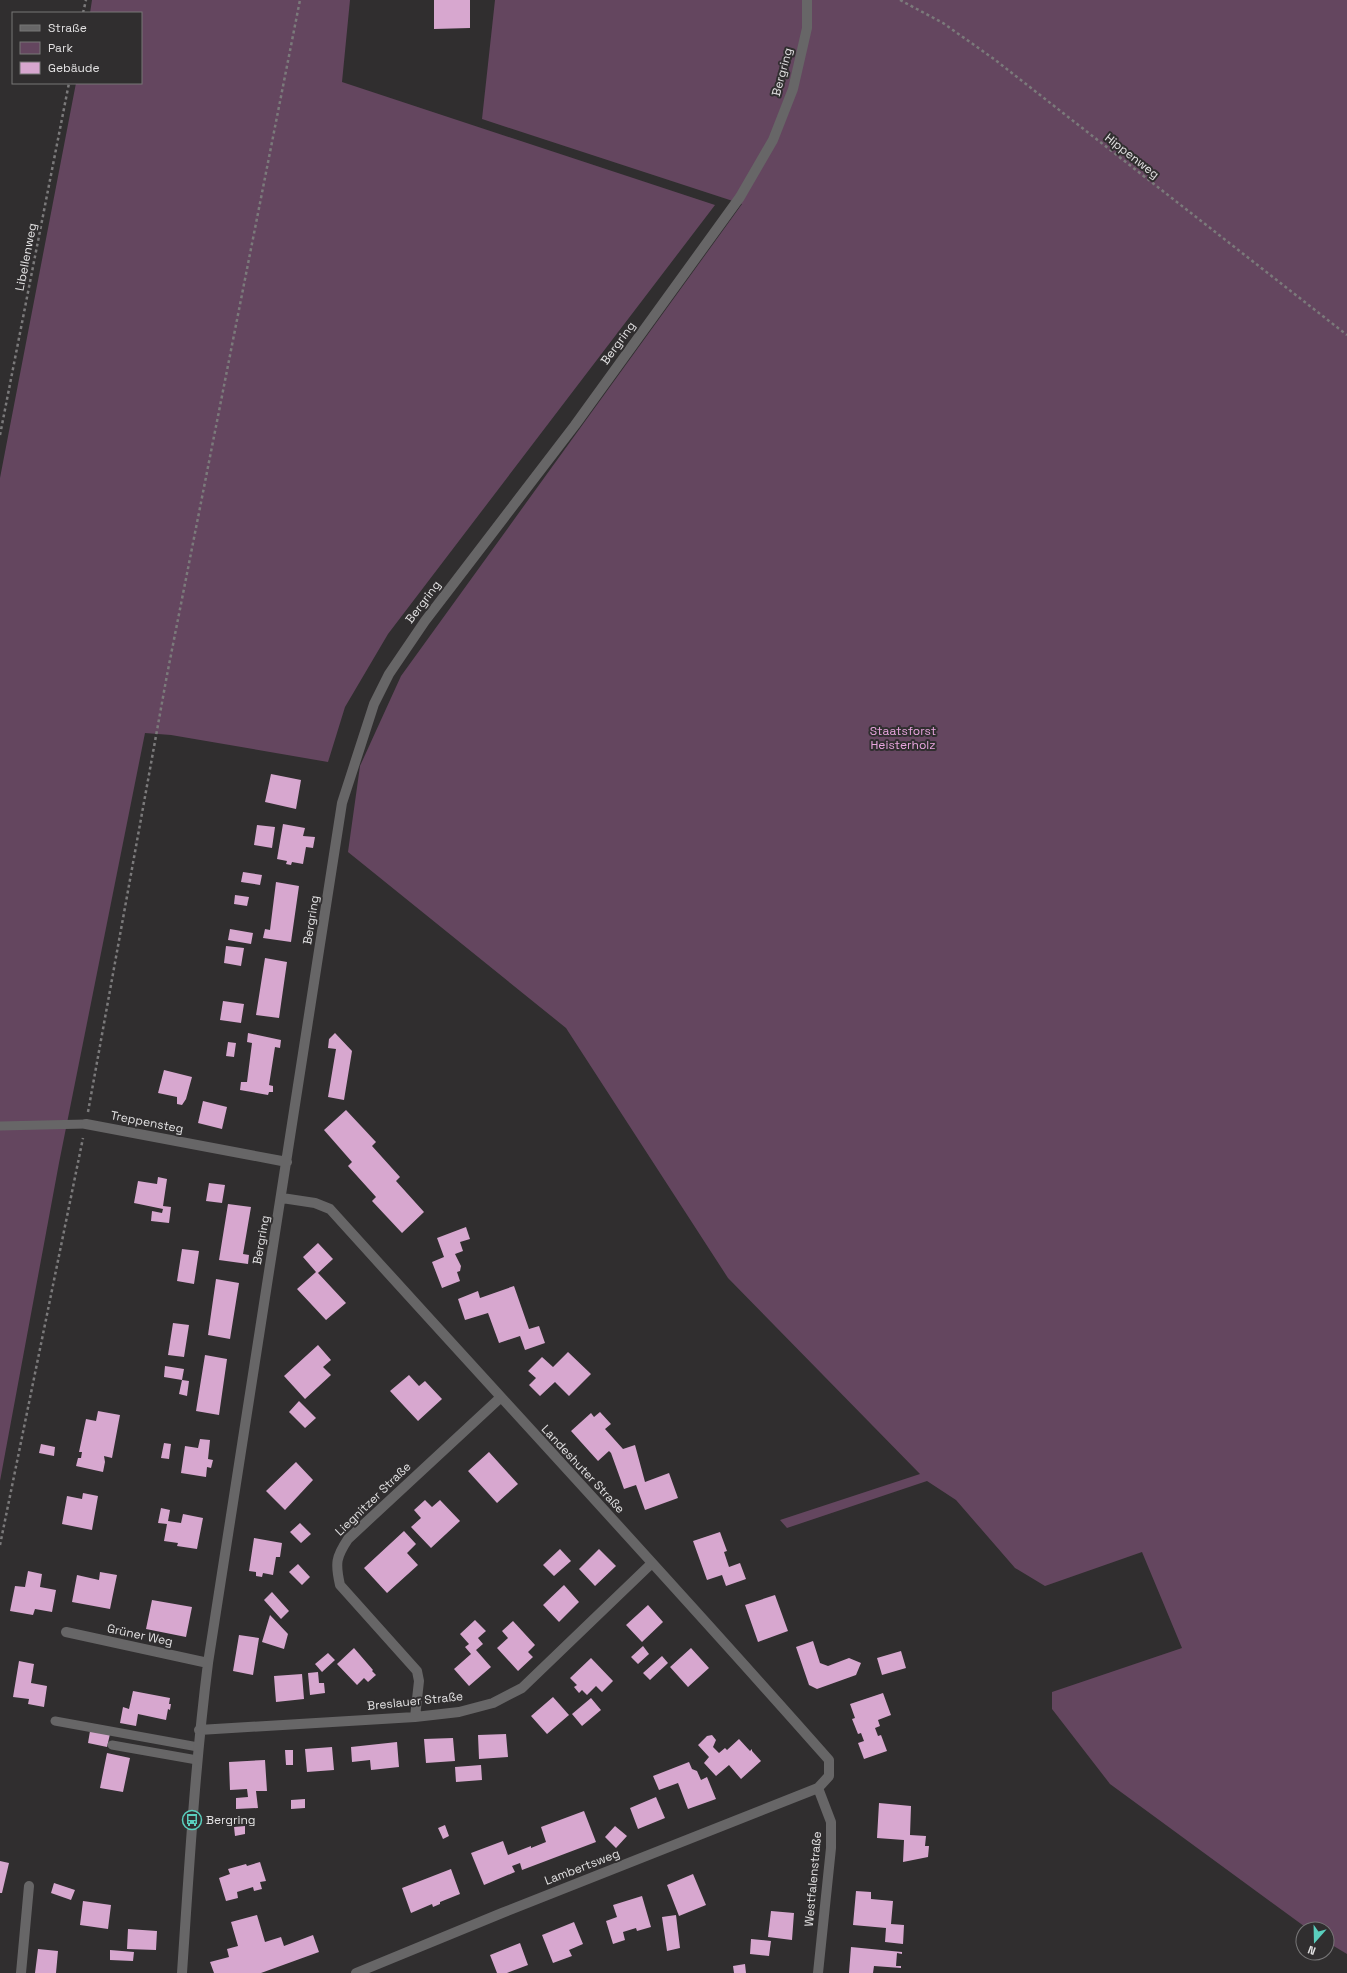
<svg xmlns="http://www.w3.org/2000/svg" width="1347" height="1973" viewBox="0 0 1347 1973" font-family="'Space Grotesk',sans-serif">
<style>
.green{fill:#64465f}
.building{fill:#d7a7cf}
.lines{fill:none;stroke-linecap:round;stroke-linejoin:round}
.path{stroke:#7b7a7b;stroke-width:2.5;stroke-dasharray:3 3;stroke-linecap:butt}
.lane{stroke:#676667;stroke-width:9}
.street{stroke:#676667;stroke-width:10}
.labels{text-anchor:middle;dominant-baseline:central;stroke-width:4;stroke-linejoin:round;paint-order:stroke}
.street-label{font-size:12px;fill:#e2e1e2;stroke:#302e2f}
.park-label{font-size:12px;fill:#e9a6df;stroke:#302e2f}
.poi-label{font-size:12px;fill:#e2e1e2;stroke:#302e2f;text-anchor:start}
</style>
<rect width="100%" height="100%" fill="#302e2f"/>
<!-- green -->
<path class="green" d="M92 0H350L342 82 715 205 388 634 345 707 328 762 171 735 145 733 59 1163 0 1481V478L76 83H141V13H90Z
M495 0H1347V1954L1327 1942V1929H1308L1110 1784 1052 1709V1692L1182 1648 1142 1552 1045 1586 1015 1568 956 1500 927 1481 787 1528 780 1520 920 1474 728 1278 566 1028 348 852 360 766 401 676 742 204 482 119Z"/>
<!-- building -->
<path class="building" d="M434 0H470V28L434 29Z
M271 774 301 780 296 809 265 802Z
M283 824 305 828 303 836 315 837 313 848 306 847 303 864 292 862 291 865 286 864 287 861 277 859Z
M257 825 275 827 272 848 254 845Z
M243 872 262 875 260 885 241 882Z
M276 882 299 886 291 942 263 938 265 929 270 930Z
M235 895 249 897 247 906 234 904Z
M230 929 253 933 251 944 228 940Z
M226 946 244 948 241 966 224 963Z
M265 958 287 962 279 1018 256 1015Z
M223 1001 244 1004 241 1023 220 1020Z
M248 1033 281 1040 280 1048 275 1047 269 1085 273 1086V1092H269L268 1095 240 1090 241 1082H247L252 1043 247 1042Z
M335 1033 352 1051 344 1100 328 1097 336 1049 328 1048 329 1039Z
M228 1042 236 1043 234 1057 226 1056Z
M164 1070 192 1077 186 1099 182 1105 177 1104V1097L158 1093Z
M203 1101 227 1107 222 1129 198 1123Z
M346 1110 376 1142 372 1146 400 1177 396 1181 424 1212 402 1233 372 1201 376 1197 348 1166 352 1162 324 1130Z
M158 1177 167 1179 163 1206 171 1207 169 1223 151 1221 152 1211 162 1213 163 1209 134 1203 138 1181 157 1184Z
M209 1183 225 1185 222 1203 206 1201Z
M228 1204 251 1207 243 1254 249 1255 248 1264 219 1260Z
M466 1227 470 1239 460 1242 463 1251 455 1254 461 1266 460 1271 457 1272 460 1281 442 1288 432 1262 444 1257 437 1238Z
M318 1243 333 1259 318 1273 346 1303 326 1320 297 1289 316 1272 303 1257Z
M182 1249 199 1251 194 1284 177 1281Z
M216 1279 239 1283 230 1339 208 1335Z
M514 1286 529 1329 539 1326 545 1343 525 1350 520 1336 499 1343 488 1313 465 1320 458 1299 478 1291 480 1298Z
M173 1323 189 1325 184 1357 168 1355Z
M318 1345 331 1360 323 1367 331 1375 305 1399 284 1376Z
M568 1352 591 1374 569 1396 555 1382 540 1396 529 1385 536 1378 528 1371 542 1357 553 1367Z
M205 1355 227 1359 219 1415 196 1411Z
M165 1366 184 1369 182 1380 164 1377Z
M409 1375 419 1386 425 1381 442 1399 418 1421 390 1391Z
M182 1380 189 1381 187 1396 179 1394Z
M299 1401 316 1418 305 1428 289 1412Z
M98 1411 120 1415 112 1458 104 1456 105 1462 103 1472 76 1466 78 1458H81L82 1452H79L86 1419 96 1421Z
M600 1412 611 1424 605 1429 623 1449 635 1445 645 1482 669 1473 678 1498 645 1510 636 1485 624 1489 611 1453 609 1451 598 1461 571 1431 591 1413 594 1417Z
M200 1439 210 1440 208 1459 213 1460 211 1468 207 1467 206 1477 181 1473 185 1446 198 1448Z
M164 1443 171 1444 169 1459 161 1458Z
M41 1444 55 1447 54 1456 39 1453Z
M489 1452 518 1484 497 1503 468 1471Z
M296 1462 313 1480 285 1510 266 1491Z
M83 1493 98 1496 92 1530 62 1524 67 1496 82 1499Z
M425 1500 432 1507 440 1500 460 1521 431 1548 411 1527 421 1518 414 1510Z
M161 1508 170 1510 168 1521 181 1523 183 1514 203 1518 197 1549 177 1546 178 1543 164 1541 167 1524 158 1523Z
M300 1523 311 1534 301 1543 290 1532Z
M404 1531 416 1544 407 1553 418 1565 387 1593 364 1568Z
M720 1532 727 1551 724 1552 729 1567 740 1563 746 1579 726 1586 722 1575 707 1580 693 1541Z
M254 1538 282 1543 280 1557H276L273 1575 263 1573 262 1577 256 1576V1572L249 1571Z
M560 1549 571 1561 554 1576 543 1565Z
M599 1549 616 1566 595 1586 579 1569Z
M298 1564 310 1577 302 1585 289 1572Z
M28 1571 42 1574 40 1587 56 1590 52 1612 35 1609 33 1615 10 1611 15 1586 25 1587Z
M100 1572 117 1575 110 1609 72 1602 77 1575 99 1580Z
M564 1585 579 1602 559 1622 543 1605Z
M272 1592 289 1611 281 1619 264 1600Z
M775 1595 788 1631 758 1642 745 1605Z
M152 1600 192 1607 186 1637 146 1629Z
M648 1605 663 1622 642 1642 626 1625Z
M270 1615 288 1634 284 1649 262 1642Z
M475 1620 486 1631 478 1638 483 1644 476 1650 491 1667 469 1686 454 1669 471 1654 465 1647 469 1644 460 1634Z
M513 1621 535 1645 528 1652 533 1657 518 1671 497 1648 508 1638 502 1631Z
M239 1635 259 1638 253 1675 233 1671Z
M813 1641 820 1663 828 1666 849 1658 861 1663 856 1675 817 1689 809 1685 796 1647Z
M643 1646 649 1654 638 1664 631 1657Z
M354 1648 373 1670 372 1671 376 1675 368 1682 364 1678 357 1685 337 1664Z
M691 1648 709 1668 688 1687 670 1667Z
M901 1651 906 1668 882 1675 877 1658Z
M328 1653 335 1660 322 1672 315 1664Z
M662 1656 668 1663 650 1680 643 1673Z
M591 1658 613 1681 602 1692 596 1686 587 1695 582 1690 579 1693 574 1687 577 1685 570 1678Z
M19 1661 34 1664 31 1683 47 1686 44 1707 28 1704 29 1699 13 1697Z
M318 1672 319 1683H324L325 1693 310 1695 308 1673Z
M302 1674 304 1699 276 1702 274 1676Z
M133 1691 170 1698 169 1704H171L170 1710 168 1709 166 1720 138 1714 136 1726 120 1723 123 1707 129 1709Z
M883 1693 891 1715 878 1720 880 1726 875 1728 878 1736 881 1735 887 1751 864 1759 858 1743 864 1741 861 1733 858 1734 852 1719 855 1718 850 1704Z
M553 1697 569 1715 547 1734 531 1716Z
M591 1698 601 1710 582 1726 572 1714Z
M90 1731 110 1734 107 1747 88 1743Z
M506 1734 508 1757 479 1759 478 1735Z
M712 1735 716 1740 713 1747 719 1753 725 1748 727 1750 739 1739 750 1751 752 1749V1751L761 1761 741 1779 729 1765 716 1776 704 1763 709 1757 698 1745 707 1736Z
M453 1738 455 1761 426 1763 424 1739Z
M397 1742 399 1767 371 1770 370 1760 352 1762 351 1747Z
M332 1747 334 1770 307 1772 305 1749Z
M285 1750H293V1765H286Z
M107 1753 130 1758 123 1792 100 1788Z
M265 1760 267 1791H256L258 1808 236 1809V1798L248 1797 247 1789 230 1790 229 1762Z
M689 1762 692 1769 697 1771 701 1780 707 1777 716 1799 688 1809 678 1783 659 1790 653 1776Z
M481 1765 482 1780 456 1782 455 1767Z
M656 1797 665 1818 638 1829 630 1808Z
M305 1799V1808L291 1809V1800Z
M879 1803 911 1806 910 1835 926 1836 925 1846H929L928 1857 903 1862 904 1840 877 1838Z
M584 1811 596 1842 522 1870 520 1863 512 1866 515 1872 484 1885 471 1853 503 1841 508 1855 531 1846V1848L546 1842 541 1827Z
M445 1825 449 1836 443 1839 438 1828Z
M245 1826V1834L235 1836 234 1827Z
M615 1826 627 1836 616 1848 605 1837Z
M0 1861 9 1863 2 1893H0Z
M260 1862 266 1881 260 1882 262 1889 254 1891 253 1887 237 1892 238 1898 226 1901 219 1878 230 1874 228 1869 246 1864 247 1866Z
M451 1869 460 1894 440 1902V1904L433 1907 432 1904 411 1913 402 1888Z
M693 1874 706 1905 679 1916 667 1885Z
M54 1883 75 1890 71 1900 51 1893Z
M856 1891 871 1892V1899L893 1901 891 1924 904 1925 903 1944 885 1942 886 1928 853 1925Z
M642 1896 651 1927 637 1931 636 1928 623 1932 625 1940 613 1944 606 1921 617 1917 613 1905Z
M83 1901 111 1905 108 1929 80 1925Z
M771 1911 794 1913 792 1940 768 1937Z
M257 1915 265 1942 281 1937 284 1946 313 1935 319 1952 261 1973H214L210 1962 229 1957 227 1949 238 1946 231 1922Z
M676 1915 680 1948 667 1951 662 1917Z
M574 1922 583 1944 569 1950 572 1956 553 1963 542 1935Z
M128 1929 157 1931 156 1950 127 1949Z
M751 1939 771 1941 769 1956 750 1954Z
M520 1943 528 1965 507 1973H497L490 1955Z
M851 1947 902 1952V1954L897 1953 896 1966H901V1968L874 1966 873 1973H849Z
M38 1949 58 1951 56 1973H35Z
M110 1950 134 1952 133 1961 110 1960Z
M745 1964 746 1973H734L733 1966Z"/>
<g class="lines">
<!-- path -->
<path class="path" d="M900 0 943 23 994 59 1347 335
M83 13 86 0
M0 435 69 83
M88 1112 167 675 300 0
M0 1545 83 1138"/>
<!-- lane -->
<path class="lane" d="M0 1126 86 1124
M55 1721 198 1747
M112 1745 197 1760"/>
<!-- street -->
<path class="street" d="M86 1124 287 1162
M282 1198 315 1203 330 1209C496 1393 665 1574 829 1760V1776L818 1788 502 1913 356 1973
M66 1632 208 1663
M415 1717 419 1681 417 1671 340 1585C335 1563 336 1557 348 1539L500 1398
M199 1730 415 1717 459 1712 493 1703 522 1688 652 1563
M21 1973 29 1886
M182 1973C189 1869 195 1766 208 1663L342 803 374 704 389 674 425 621 575 425 740 197 773 140 793 89 807 28V0
M818 1973 831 1848V1822L818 1788"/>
</g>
<!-- icons -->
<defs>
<symbol id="bus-ring" viewBox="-11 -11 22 22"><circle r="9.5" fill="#302e2f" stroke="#5acebd" stroke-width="1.5"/><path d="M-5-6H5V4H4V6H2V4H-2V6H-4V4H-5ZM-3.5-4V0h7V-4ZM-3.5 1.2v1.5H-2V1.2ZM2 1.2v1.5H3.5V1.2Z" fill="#5acebd"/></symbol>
</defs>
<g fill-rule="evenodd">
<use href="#bus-ring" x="181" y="1809" width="22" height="22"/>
</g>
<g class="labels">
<!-- street labels -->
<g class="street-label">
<text transform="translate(782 72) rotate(-75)">Bergring</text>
<text transform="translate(1132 156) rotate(38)">Hippenweg</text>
<text transform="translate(26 257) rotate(-79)">Libellenweg</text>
<text transform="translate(618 343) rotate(-54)">Bergring</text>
<text transform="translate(423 602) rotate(-53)">Bergring</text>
<text transform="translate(311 920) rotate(-81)">Bergring</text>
<text transform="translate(147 1122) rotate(11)">Treppensteg</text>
<text transform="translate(261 1240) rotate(-80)">Bergring</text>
<text transform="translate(583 1469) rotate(47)">Landeshuter Straße</text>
<text transform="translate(373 1499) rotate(-44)">Liegnitzer Straße</text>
<text transform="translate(140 1635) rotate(12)">Grüner Weg</text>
<text transform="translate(415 1701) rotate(-6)">Breslauer Straße</text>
<text transform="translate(582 1867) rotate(-21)">Lambertsweg</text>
<text transform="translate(813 1879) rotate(-85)">Westfalenstraße</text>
</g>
<!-- park labels -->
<g class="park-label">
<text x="903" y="731">Staatsforst<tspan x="903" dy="14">Heisterholz</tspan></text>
</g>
<!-- poi labels -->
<g class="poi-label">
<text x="206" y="1820">Bergring</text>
</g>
</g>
<!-- legend -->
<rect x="12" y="12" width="130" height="72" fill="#302e2f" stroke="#777677"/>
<rect x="20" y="25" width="20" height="6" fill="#676667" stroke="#777677"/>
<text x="48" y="32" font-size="12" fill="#e2e1e2">Straße</text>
<rect x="20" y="42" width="20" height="12" fill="#64465f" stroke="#777677"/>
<text x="48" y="52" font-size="12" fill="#e2e1e2">Park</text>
<rect x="20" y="62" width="20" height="12" fill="#d7a7cf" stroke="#777677"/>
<text x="48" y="72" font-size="12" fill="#e2e1e2">Gebäude</text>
<!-- north arrow -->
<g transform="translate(1315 1941) rotate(200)"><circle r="19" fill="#302e2f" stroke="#777677"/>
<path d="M0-3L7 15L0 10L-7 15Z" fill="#5acebd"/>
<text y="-6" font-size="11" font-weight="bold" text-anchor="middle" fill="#e2e1e2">N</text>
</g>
</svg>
